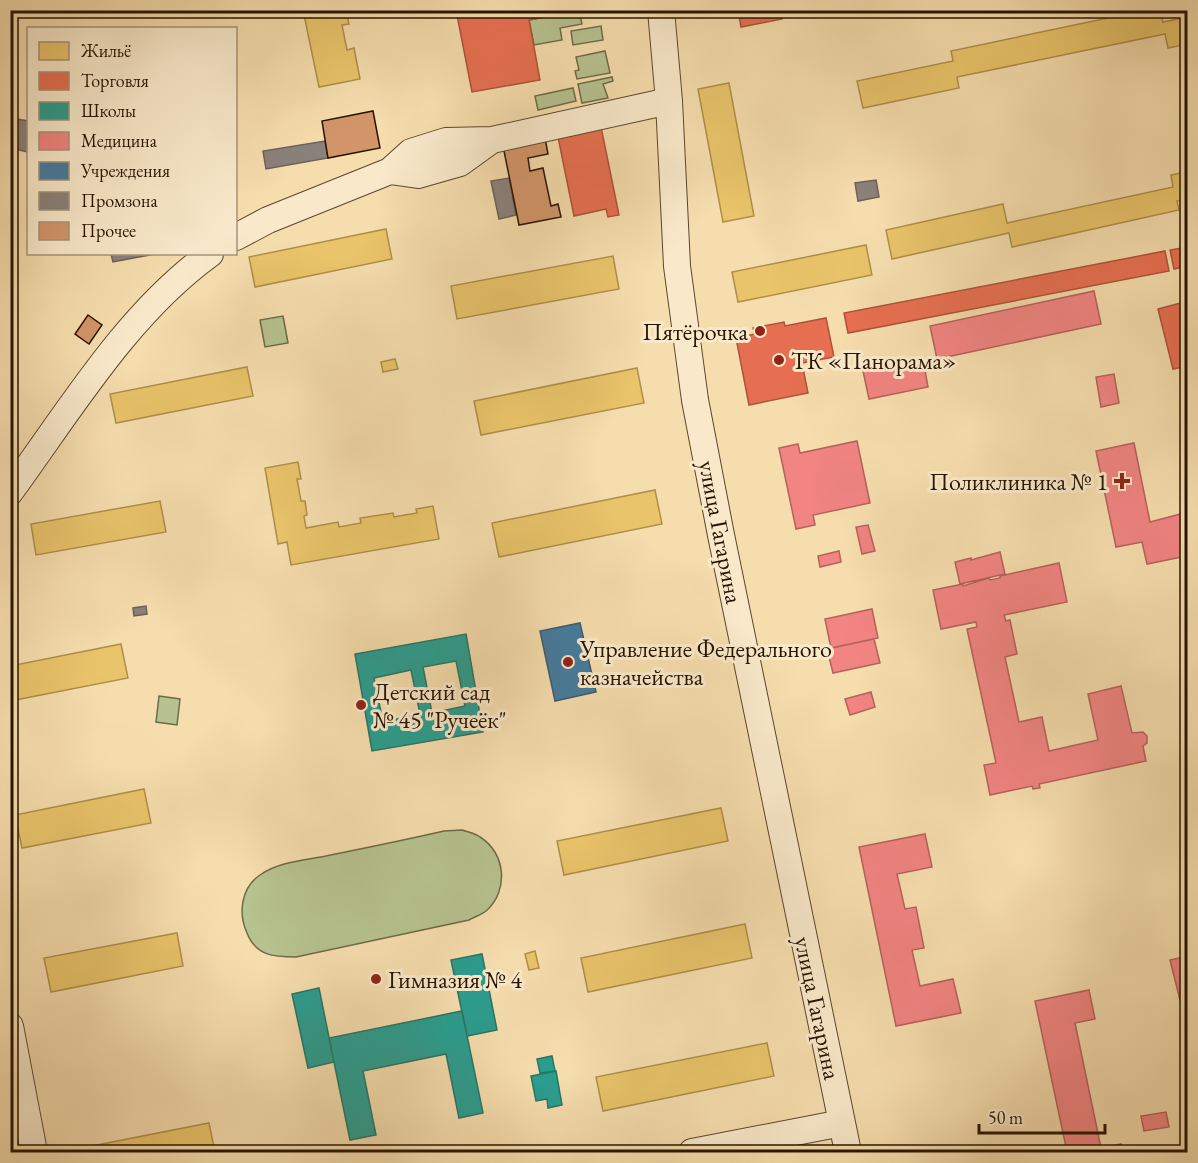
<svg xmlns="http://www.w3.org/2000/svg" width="1198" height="1163" viewBox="0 0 1198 1163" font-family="'EB Garamond',serif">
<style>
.green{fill:#b6c28f;stroke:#6f6a48;stroke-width:1.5}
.homes{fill:#e9c46a;stroke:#af8f4a;stroke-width:1.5}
.shops{fill:#e76f51;stroke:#ae5339;stroke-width:1.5}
.schools{fill:#2a9d8f;stroke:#297464;stroke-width:1.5;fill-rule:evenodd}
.health{fill:#f28482;stroke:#b5625b;stroke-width:1.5}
.public{fill:#457b9d;stroke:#3c5c6e;stroke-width:1.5}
.industry{fill:#8a817c;stroke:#6d6057;stroke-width:1.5}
.building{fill:#d3956a;stroke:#281301;stroke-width:1.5}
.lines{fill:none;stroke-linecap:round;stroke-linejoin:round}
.minor-casing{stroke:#5c462c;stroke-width:28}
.minor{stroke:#f9e9ca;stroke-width:26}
.poi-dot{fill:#8f2418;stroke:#f9e9ca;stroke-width:2}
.labels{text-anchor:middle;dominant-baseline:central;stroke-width:6;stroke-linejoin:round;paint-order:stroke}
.poi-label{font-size:24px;fill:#281301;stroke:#f9e9ca;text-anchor:start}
.street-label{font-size:24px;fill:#281301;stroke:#f9e9ca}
</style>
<rect width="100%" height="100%" fill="#f6ddad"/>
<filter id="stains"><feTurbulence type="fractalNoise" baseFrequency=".00333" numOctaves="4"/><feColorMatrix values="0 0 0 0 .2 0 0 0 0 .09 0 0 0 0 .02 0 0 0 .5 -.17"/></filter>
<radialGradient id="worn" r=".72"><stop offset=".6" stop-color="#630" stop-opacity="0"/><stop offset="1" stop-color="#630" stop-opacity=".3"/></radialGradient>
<!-- green -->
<path class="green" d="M579 11 582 24 560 28 562 40 534 45 529 20Z
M601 26 603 40 573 45 571 31Z
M605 51 610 73 577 79 575 71 579 70 576 57Z
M612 77 613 81 603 84 608 98 582 103 578 84Z
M573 88 576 101 538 110 535 96Z
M283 316 288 343 265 347 260 320Z
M159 696 180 699 177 725 156 722Z
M462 830C468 832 475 833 480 837 506 853 509 891 486 911 481 915 474 917 469 920L296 957C274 957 256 956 247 933 238 913 241 888 260 875 278 862 305 860 326 856 365 848 405 840 444 831Z"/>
<!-- homes -->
<path class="homes" d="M303 10H346L349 24 342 25 347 50 354 48 360 79 319 87Z
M1146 10H1160L1163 22 1188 17V44L1168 48 1165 34 957 77 959 88 863 108 857 81 953 61 951 51Z
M729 83 754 216 723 222 698 89Z
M1185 172H1188V199L1177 201 1179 210 1012 247 1009 233 892 259 886 230 1003 204 1007 223 1173 187 1171 175Z
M386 229 392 259 255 287 249 257Z
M866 245 872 275 738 302 732 272Z
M613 256 619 289 457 319 451 286Z
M395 359 398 369 383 372 381 362Z
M247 367 253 396 116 423 110 394Z
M637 368 644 403 481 435 474 401Z
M298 462 301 479H297L301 501H305L307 515 304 516 306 528 338 522 339 527 361 523 360 518 393 513 394 517 405 515 417 513 416 509 433 506 439 539 291 565 287 542 278 544 265 468Z
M655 490 662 524 499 557 492 523Z
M160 501 166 532 36 555 31 524Z
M121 644 128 678 10 701V666Z
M144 789 151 823 22 848 15 815Z
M721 808 728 841 564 875 557 841Z
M745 924 752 958 588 992 581 958Z
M177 933 183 966 51 992 44 958Z
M535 951 539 968 529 970 525 954Z
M767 1043 774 1076 603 1111 596 1077Z
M209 1123 215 1152H82L81 1148Z"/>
<!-- shops -->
<path class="shops" d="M456 10H578L529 20 540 80 472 92Z
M738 10H781L782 19 741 27Z
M600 122 619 215 608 217 606 209 574 216 558 137Z
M1188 247V266L1174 269 1170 250Z
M1165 251 1169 271 848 333 844 313Z
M1188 301V366L1173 369 1158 309Z
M826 318 834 357 802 363 808 393 749 405 736 338 755 334 753 328 784 322 785 326Z"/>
<!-- schools -->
<path class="schools" d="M466 634 483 732 372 751 355 654ZM456 661 465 706 432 713 423 667ZM411 670 420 714 383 722 374 678Z
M482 954 497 1030 467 1036 451 960Z
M319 988 334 1062 308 1068 292 994Z
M462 1011 483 1113 459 1118 446 1054 363 1071 376 1135 350 1140 329 1038Z
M552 1056 555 1071 540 1073 537 1059Z
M556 1071 562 1105 548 1108 547 1099 536 1101 531 1076Z"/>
<!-- health -->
<path class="health" d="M1094 291 1101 324 937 359 930 326Z
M923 359 928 387 869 399 863 371Z
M1114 374 1119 403 1101 407 1096 377Z
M857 441 870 503 813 515 815 525 796 529 779 448 798 444 800 453Z
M1134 443 1150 522 1188 512V542H1184L1187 556 1147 564 1142 542 1116 547 1096 451Z
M868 525 875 551 862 554 856 527Z
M839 551 841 562 820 567 818 556Z
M1000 552 1005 574 960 584 955 562 971 558V560Z
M1059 563 1067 602 1004 615 1006 621 1010 620 1017 654 1005 657 1019 722 1042 717 1049 751 1098 740 1088 694 1121 686 1132 733 1143 732 1147 736V743L1143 746 1146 761 1039 784 1040 788 1033 789 1032 786 990 795 984 765 996 763 967 629 977 627 976 622 941 629 933 590 963 584V586L989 578 990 580 1000 578V576Z
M872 609 878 638 831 648 825 619Z
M874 639 880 663 833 673 827 649Z
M871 692 875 707 850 715 845 699Z
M925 834 932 867 897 874 905 909 916 907 924 948 912 950 920 986 953 979 961 1013 896 1026 859 847Z
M1188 956V998L1180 1000 1170 960Z
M1089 990 1095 1019 1075 1023 1101 1148 1121 1144 1123 1152H1067L1035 1001Z
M1166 1112 1169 1127 1144 1131 1141 1116Z
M1174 1146 1175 1152H1149V1151Z"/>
<!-- public -->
<path class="public" d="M580 623 596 692 555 701 540 631Z"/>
<!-- industry -->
<path class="industry" d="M11 118 28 121V152L10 148Z
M325 141 328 158 266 169 263 151Z
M509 178 516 215 499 219 491 181Z
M876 180 879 197 858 201 855 183Z
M111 254H155L113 262Z
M146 606 147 614 134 616 133 608Z"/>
<!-- building -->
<path class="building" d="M373 111 380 148 328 158 322 121Z
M545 138 548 154 528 158 530 171 543 168 551 206 558 204 561 217 519 225 503 146Z
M88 315 102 325 89 344 75 334Z"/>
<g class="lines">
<defs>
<path id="minor" d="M661 10 669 101 677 266 695 400 721 535 848 1152
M390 171 418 175 460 163 492 140
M236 237 268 220 390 171 411 152 446 141 492 140 669 101
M10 492C70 410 127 314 210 254
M10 1026 34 1152
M692 1152 842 1123"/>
</defs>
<!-- minor casing -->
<use href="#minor" class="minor-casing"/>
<!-- minor -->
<use href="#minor" class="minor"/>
</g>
<!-- markers -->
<g class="poi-dot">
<circle cx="760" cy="331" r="6"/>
<circle cx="779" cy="360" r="6"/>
<path d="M1119 472h6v6h6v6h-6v6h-6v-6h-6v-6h6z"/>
<circle cx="568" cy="662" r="6"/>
<circle cx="361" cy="705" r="6"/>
<circle cx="376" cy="979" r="6"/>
</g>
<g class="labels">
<!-- poi labels -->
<g class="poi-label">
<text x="748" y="331" text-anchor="end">Пятёрочка</text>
<text x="791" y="360">ТК «Панорама»</text>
<text x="1108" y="481" text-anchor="end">Поликлиника № 1</text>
<text x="580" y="648">Управление Федерального<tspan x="580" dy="28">казначейства</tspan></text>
<text x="373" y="691">Детский сад<tspan x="373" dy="28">№ 45 "Ручеёк"</tspan></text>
<text x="388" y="979">Гимназия № 4</text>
</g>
<!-- street labels -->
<g class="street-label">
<text transform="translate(721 532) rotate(79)">улица Гагарина</text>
<text transform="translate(818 1008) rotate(78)">улица Гагарина</text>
</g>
</g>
<!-- margin -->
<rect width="1198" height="1163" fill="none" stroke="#f6ddad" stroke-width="36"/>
<rect x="12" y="12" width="1174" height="1139" fill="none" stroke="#281301" stroke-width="3"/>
<rect x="18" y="18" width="1162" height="1127" fill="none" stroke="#281301" stroke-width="1.5"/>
<!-- legend -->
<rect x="27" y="27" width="210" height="228" fill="#f9e9ca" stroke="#a5937a" stroke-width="1.5"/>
<rect x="39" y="42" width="30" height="18" fill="#e9c46a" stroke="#a5937a" stroke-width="1.5"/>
<text x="81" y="57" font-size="18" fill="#281301">Жильё</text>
<rect x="39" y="72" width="30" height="18" fill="#e76f51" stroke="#a5937a" stroke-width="1.5"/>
<text x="81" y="87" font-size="18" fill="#281301">Торговля</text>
<rect x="39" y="102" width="30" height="18" fill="#2a9d8f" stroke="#a5937a" stroke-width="1.5"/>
<text x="81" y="117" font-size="18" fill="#281301">Школы</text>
<rect x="39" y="132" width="30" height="18" fill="#f28482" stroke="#a5937a" stroke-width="1.5"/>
<text x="81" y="147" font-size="18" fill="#281301">Медицина</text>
<rect x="39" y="162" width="30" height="18" fill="#457b9d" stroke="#a5937a" stroke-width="1.5"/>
<text x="81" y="177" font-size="18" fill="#281301">Учреждения</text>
<rect x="39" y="192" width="30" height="18" fill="#8a817c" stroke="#a5937a" stroke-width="1.5"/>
<text x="81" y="207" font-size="18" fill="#281301">Промзона</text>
<rect x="39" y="222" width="30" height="18" fill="#d3956a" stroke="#a5937a" stroke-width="1.5"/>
<text x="81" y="237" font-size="18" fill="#281301">Прочее</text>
<!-- scale -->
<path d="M979 1124v9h126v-9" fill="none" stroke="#281301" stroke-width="3"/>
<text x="988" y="1124" font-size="18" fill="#281301" stroke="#f9e9ca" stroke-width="4.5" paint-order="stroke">50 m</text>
<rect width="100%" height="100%" filter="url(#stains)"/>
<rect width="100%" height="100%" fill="url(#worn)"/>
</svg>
